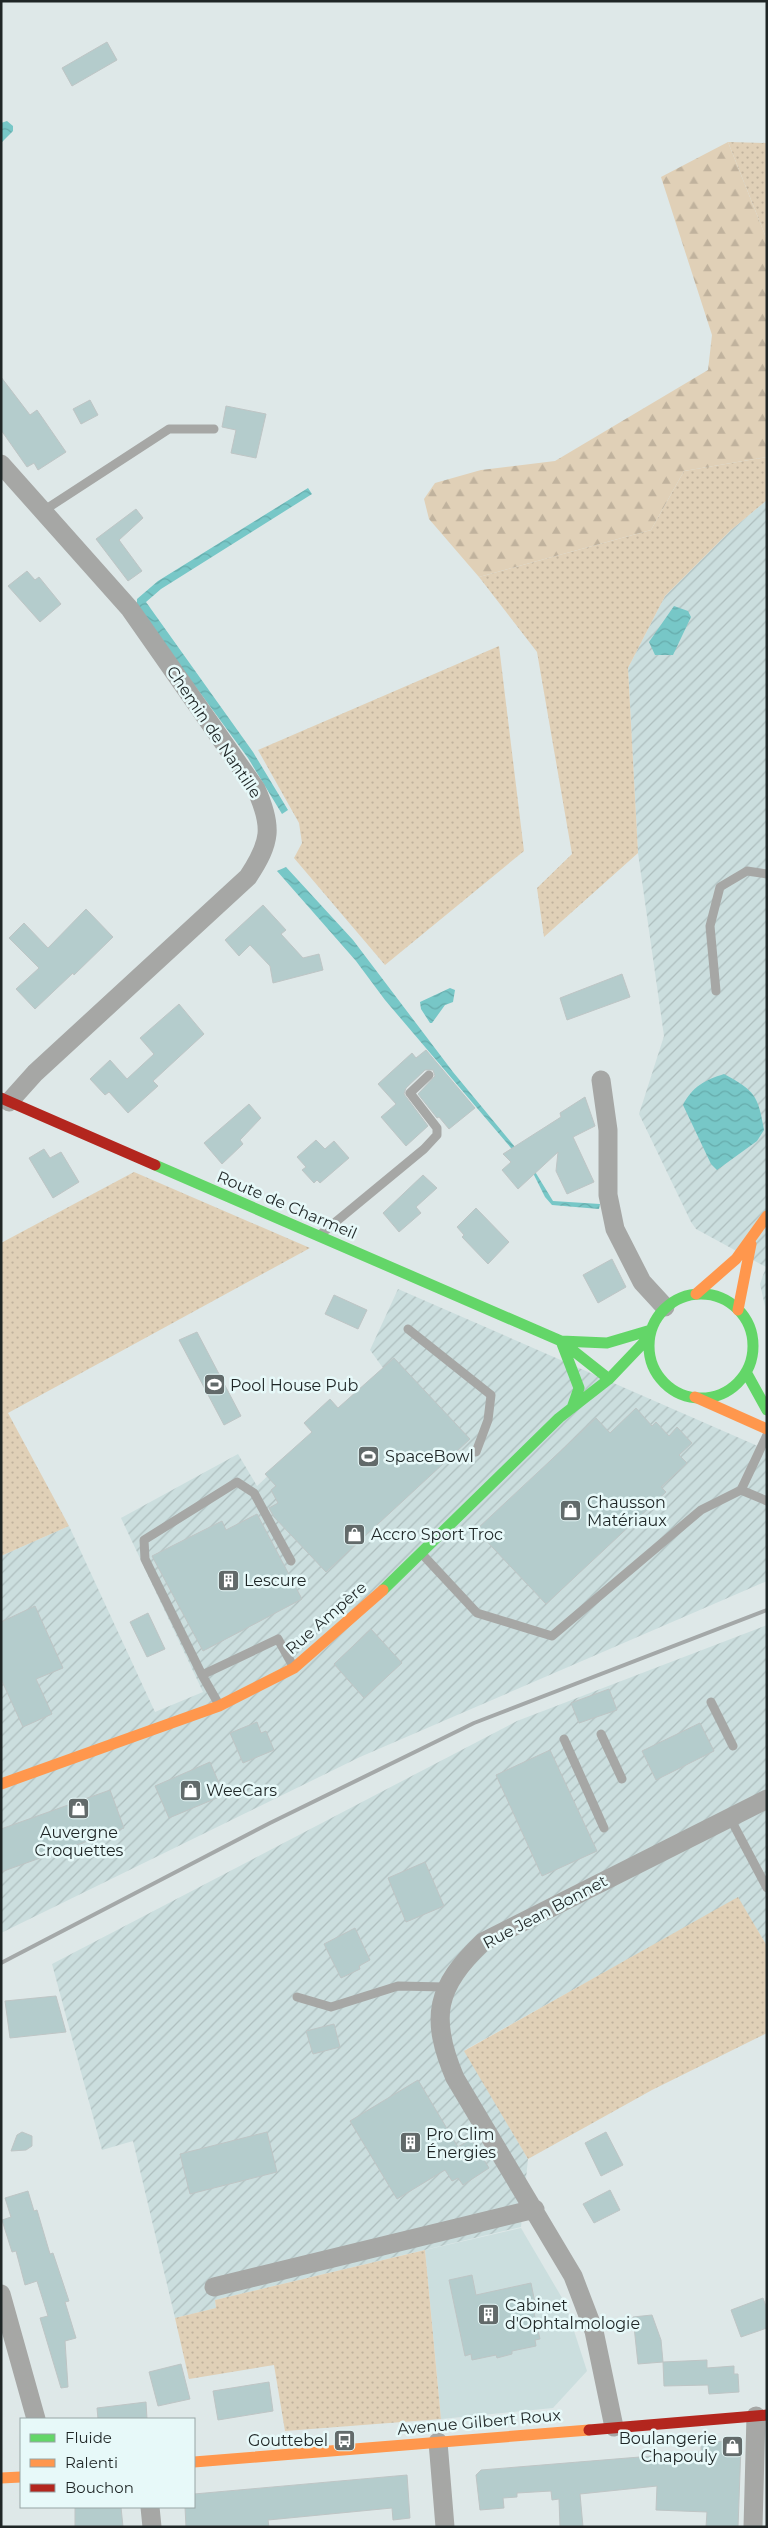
<svg xmlns="http://www.w3.org/2000/svg" width="768" height="2528" viewBox="0 0 768 2528" font-family="Montserrat,sans-serif">
<style>
.built{fill:#cbdede}
.industrial{fill:url(#industrial-furrows)}
.green{fill:url(#green-dots)}
.forest{fill:url(#forest-firs)}
.water{fill:url(#water-waves)}
.building{fill:#b4cccc;stroke:#bec5c5}
.lines{fill:none;stroke-linecap:round;stroke-linejoin:round}
.lane{stroke:#a6a7a5;stroke-width:9}
.street{stroke:#a6a7a5;stroke-width:19}
.fast{stroke:#63d668;stroke-width:11}
.slow{stroke:#ff974d;stroke-width:11}
.jam{stroke:#b3261e;stroke-width:11}
.rail{stroke:#a4a8a8;stroke-width:4}
.labels{text-anchor:middle;dominant-baseline:central;stroke-width:5;stroke-linejoin:round;paint-order:stroke}
.street-label{font-size:16px;fill:#1f2626;stroke:#e7f9f9}
.poi-label{font-size:16px;fill:#1f2626;stroke:#e7f9f9;text-anchor:start}
</style>
<defs>
<pattern id="industrial-furrows" width="10" height="10" patternUnits="userSpaceOnUse" patternTransform="scale(1.25)"><rect width="10" height="10" fill="#cbdede"/><path d="M-1 1l2-2M0 10L10 0M9 11l2-2" fill="none" stroke="#aebebe"/></pattern>
<pattern id="green-dots" width="8" height="8" patternUnits="userSpaceOnUse" patternTransform="scale(1.25)"><rect width="8" height="8" fill="#e0d0b7"/><path d="M2 2h.1M6 6h.1" fill="none" stroke="#c0b29d" stroke-width="1.8" stroke-linecap="round"/></pattern>
<pattern id="forest-firs" width="22" height="20" patternUnits="userSpaceOnUse" patternTransform="scale(1.25)"><rect width="22" height="20" fill="#e0d0b7"/><path d="M5 1l3.5 6h-7zM16 11l3.5 6h-7z" fill="#c0b29d"/></pattern>
<pattern id="water-waves" width="16" height="10" patternUnits="userSpaceOnUse" patternTransform="scale(1.25)"><rect width="16" height="10" fill="#77c7c7"/><path d="M0 5q4-4 8 0t8 0" fill="none" stroke="#66abab"/></pattern>
</defs>
<rect width="100%" height="100%" fill="#dee8e8"/>
<!-- built -->
<path class="built" d="M521 2228 565 2303 587 2371 553 2408 441 2419 425 2250Z"/>
<!-- industrial -->
<path class="industrial" d="M767 500V1315L760 1284 766 1267 696 1229 691 1222 639 1114 664 1036 638 853 628 668 665 596 731 530Z
M398 1289 767 1450V1581L360 1757 1 1933V1556L69 1526 155 1712 203 1692 121 1518 238 1454 257 1486 383 1368 370 1350Z
M767 1625V1946L738 1898 465 2050 528 2159 521 2227 215 2300 216 2308 175 2318 133 2141 102 2150 52 1964 517 1721Z"/>
<!-- green -->
<path class="green" d="M728 142 767 143V240Z
M767 457V500L731 530 665 596 628 668 638 853 544 937 537 888 572 854 537 652 479 577 651 530 684 471Z
M499 646 524 851 385 965 294 858 302 843 299 823 258 750Z
M134 1172 310 1248 8 1413 69 1526 1 1556V1243Z
M738 1897 767 1946V2033L652 2090 528 2159 464 2051Z
M425 2250 441 2419 285 2431 274 2365 189 2379 175 2318 216 2308 215 2300Z"/>
<!-- forest -->
<path class="forest" d="M728 142 767 240V457L684 471 651 530 479 577 429 519 424 499 435 483 481 470 555 461 708 370 712 335 661 177Z"/>
<!-- water -->
<path class="water" d="M7 121 13 126V131L1 143V123Z
M308 488 312 494 161 589 146 602 253 752 288 810 282 814 248 758 137 607V599L158 581Z
M674 606 688 611 691 617 673 655H655L649 642Z
M286 867 353 940 453 1072 534 1170 553 1201 600 1204 599 1209 552 1205 545 1197 534 1175 385 1000 356 961 277 871Z
M450 988 455 990 453 1002 445 1005 432 1023H430L421 1009 420 1002Z
M724 1074C755 1091 758 1095 764 1130L757 1141 717 1170 711 1164 683 1105C692 1087 705 1080 724 1074Z"/>
<!-- building -->
<path class="building" d="M107 42 117 60 72 86 62 68Z
M1 377 30 415 37 410 66 452 38 470 34 463 27 467 1 430Z
M90 400 98 415 81 424 73 409Z
M226 406 266 414 256 458 231 453 236 430 222 427Z
M136 509 143 518 119 540 142 571 128 581 96 539Z
M27 571 35 580 39 577 61 604 40 622 8 586Z
M263 905 286 930 281 934 303 958 319 954 323 970 273 983 270 966 250 945 239 956 225 940Z
M86 909 113 937 74 975 73 973 35 1009 16 989 39 968 9 938 24 923 48 948Z
M622 974 630 997 567 1020 560 998Z
M179 1004 204 1034 153 1081 158 1086 128 1113 109 1092 105 1095 90 1079 110 1060 127 1079 154 1054 140 1038Z
M426 1050 475 1108 449 1129 439 1117 437 1118 418 1094 435 1076 433 1070H425L406 1088 404 1094 428 1126 406 1146 381 1117 396 1104 378 1084 412 1053 416 1058Z
M585 1097 595 1126 573 1137 594 1182 567 1194 556 1171 558 1152 518 1189 502 1170 511 1162 503 1154 561 1117 560 1113Z
M249 1104 261 1118 240 1140 243 1144 222 1164 204 1143Z
M316 1140 325 1149 334 1141 349 1158 320 1183 317 1180 314 1183 302 1170 306 1167 297 1157Z
M44 1149 50 1158 61 1152 79 1182 53 1198 29 1158Z
M423 1175 437 1188 416 1207 421 1213 399 1232 383 1213Z
M476 1208 509 1242 488 1264 462 1237 464 1235 457 1227Z
M612 1259 626 1287 598 1303 583 1275Z
M334 1295 367 1310 358 1329 325 1314Z
M197 1332 241 1416 224 1425 179 1340Z
M394 1358 470 1439 326 1572 274 1517 269 1508 278 1503 271 1490 276 1486 265 1474 312 1432 304 1423 330 1399 338 1408Z
M636 1408 652 1426 656 1422 669 1436 677 1427 692 1443 679 1455 687 1463 661 1487 666 1492 546 1604 476 1530 596 1418 610 1433Z
M257 1514 302 1599 203 1651 152 1556 222 1521 226 1530Z
M35 1606 63 1668 36 1679 52 1714 23 1727 1 1679V1622Z
M148 1613 165 1649 147 1657 130 1622Z
M371 1629 402 1663 364 1698 334 1664Z
M609 1689 617 1710 579 1723 571 1703Z
M257 1722 261 1733 266 1731 274 1750 243 1763 230 1733Z
M700 1723 714 1751 656 1780 642 1751Z
M550 1750 597 1851 542 1876 496 1775Z
M210 1762 224 1795 169 1818 155 1786Z
M110 1790 124 1828 1 1872V1829Z
M425 1862 444 1906 406 1922 388 1878Z
M355 1928 370 1960 359 1966 360 1969 341 1978 324 1944Z
M56 1996 66 2032 10 2038 5 2001Z
M334 2024 340 2047 313 2054 306 2031Z
M418 2080 458 2147 471 2139 489 2168 463 2185 458 2178 452 2181 445 2170 397 2199 350 2121Z
M22 2132 32 2136V2146L26 2150 11 2151 17 2135Z
M267 2132 277 2172 190 2194 180 2154Z
M606 2132 623 2165 601 2176 585 2143Z
M610 2190 620 2210 594 2223 583 2204Z
M28 2191 34 2211 37 2210 50 2254 53 2253 69 2301 65 2302 76 2338 65 2341 68 2387 61 2388 40 2318 48 2316 37 2281 25 2285 16 2251 12 2252 2 2220 11 2217 5 2198Z
M472 2275 476 2295 531 2283 535 2303 532 2304 540 2339 535 2340 536 2346 512 2351V2354L497 2358 496 2355 472 2360 471 2354 465 2356 449 2280Z
M763 2298 767 2309V2328L741 2337 731 2310Z
M652 2315 661 2340 663 2362 638 2364 633 2317Z
M707 2360V2368L734 2366V2374H738L739 2392 709 2394 708 2385 664 2386 663 2362Z
M181 2364 190 2399 158 2406 149 2372Z
M269 2382 273 2411 218 2420 213 2391Z
M146 2402 147 2419H98L97 2408Z
M735 2440 741 2446 738 2527H706L707 2512 656 2510 657 2486 580 2494 583 2527H560L559 2499 552 2500 551 2491 517 2493V2497L503 2498 504 2508 480 2510 476 2475 481 2470 701 2452V2443Z
M407 2475 410 2518 393 2520 392 2508 268 2520 269 2527H186L185 2507H194V2494Z
M75 2507H121L123 2527H75Z"/>
<g class="lines">
<!-- lane -->
<path class="lane" d="M43 511 169 429H214
M716 991 710 926 720 887 747 871 767 874
M321 1234 424 1149 437 1135V1128L410 1093 429 1075
M408 1329 491 1395 488 1420 476 1452
M741 1490 767 1501
M422 1554 477 1613 552 1636 701 1510 741 1490 767 1435
M291 1561 254 1493 237 1482 144 1540 145 1559 202 1675 278 1639 293 1666
M202 1675 218 1703
M711 1702 733 1746
M601 1734 622 1779
M564 1739 604 1828
M730 1818 767 1888
M297 1997 331 2007 398 1986 445 1987"/>
<!-- street -->
<path class="street" d="M1 464 130 609 256 789C273 827 271 842 248 877L35 1073 9 1102
M601 1080 608 1130V1195L615 1229 642 1282 665 1307
M214 2287 535 2209
M1 2294 36 2419
M614 2427 594 2331 573 2276 455 2078C429 2017 436 1987 483 1942L767 1799
M438 2442 445 2527
M150 2507 152 2527
M753 2527 756 2416"/>
<!-- fast -->
<path class="fast" d="M155 1165 561 1341 609 1379
M649 1346a52 52 0 1 1 104 0a52 52 0 1 1-104 0Z
M561 1341 607 1343 651 1330
M561 1341 579 1388 572 1408
M746 1372 767 1410
M383 1590 559 1418 609 1379 649 1337"/>
<!-- slow -->
<path class="slow" d="M696 1294 736 1259 767 1216
M738 1310 751 1244
M695 1397 767 1429
M1 1784 219 1706 294 1668 383 1590
M194 2462 589 2430
M1 2478 21 2477"/>
<!-- jam -->
<path class="jam" d="M1 1098 155 1165
M589 2430 767 2415"/>
<!-- rail -->
<path class="rail" d="M1 1963 270 1823 474 1723 767 1610"/>
</g>
<!-- icons -->
<defs>
<symbol id="stadium-square" viewBox="-11 -11 22 22"><rect x="-9" y="-9" width="18" height="18" rx="4" fill="#626a6a" stroke="#e7f9f9"/><path d="M0-5a6.5 5 0 1 0 0 10a6.5 5 0 1 0 0-10ZM-3.5-1.8h7v3.6h-7Z" fill="#fff"/></symbol>
<symbol id="shop-square" viewBox="-11 -11 22 22"><rect x="-9" y="-9" width="18" height="18" rx="4" fill="#626a6a" stroke="#e7f9f9"/><path d="M-5-2.5h2.3a2.7 3.5 0 0 1 5.4 0H5L5.5 6h-11ZM-1.5-2.5h3a1.5 2.3 0 0 0-3 0Z" fill="#fff"/></symbol>
<symbol id="building-square" viewBox="-11 -11 22 22"><rect x="-9" y="-9" width="18" height="18" rx="4" fill="#626a6a" stroke="#e7f9f9"/><path d="M-4-6H4V6H1V3H-1V6H-4ZM-2.5-4.3h1.7v1.8h-1.7ZM.8-4.3h1.7v1.8H.8ZM-2.5-1h1.7V.8h-1.7ZM.8-1h1.7V.8H.8Z" fill="#fff"/></symbol>
<symbol id="bus-square" viewBox="-11 -11 22 22"><rect x="-9" y="-9" width="18" height="18" rx="4" fill="#626a6a" stroke="#e7f9f9"/><path d="M-5-6H5V4H4V6H2V4H-2V6H-4V4H-5ZM-3.5-4V0h7V-4ZM-3.5 1.2v1.5H-2V1.2ZM2 1.2v1.5H3.5V1.2Z" fill="#fff"/></symbol>
</defs>
<g fill-rule="evenodd">
<use href="#stadium-square" x="202" y="1372" width="25" height="25"/>
<use href="#stadium-square" x="356" y="1444" width="25" height="25"/>
<use href="#shop-square" x="558" y="1498" width="25" height="25"/>
<use href="#shop-square" x="342" y="1522" width="25" height="25"/>
<use href="#building-square" x="216" y="1568" width="25" height="25"/>
<use href="#shop-square" x="178" y="1778" width="25" height="25"/>
<use href="#shop-square" x="66" y="1796" width="25" height="25"/>
<use href="#building-square" x="398" y="2130" width="25" height="25"/>
<use href="#building-square" x="476" y="2302" width="25" height="25"/>
<use href="#bus-square" x="332" y="2428" width="25" height="25"/>
<use href="#shop-square" x="720" y="2434" width="25" height="25"/>
</g>
<g class="labels">
<!-- street labels -->
<g class="street-label">
<text transform="translate(214 732) rotate(56)">Chemin de Nantille</text>
<text transform="translate(287 1205) rotate(23)">Route de Charmeil</text>
<text transform="translate(326 1618) rotate(-41)">Rue Ampère</text>
<text transform="translate(545 1912) rotate(-28)">Rue Jean Bonnet</text>
<text transform="translate(479 2422) rotate(-5)">Avenue Gilbert Roux</text>
</g>
<!-- poi labels -->
<g class="poi-label">
<text x="230" y="1385">Pool House Pub</text>
<text x="385" y="1456">SpaceBowl</text>
<text x="587" y="1502">Chausson<tspan x="587" dy="18">Matériaux</tspan></text>
<text x="371" y="1534">Accro Sport Troc</text>
<text x="244" y="1580">Lescure</text>
<text x="206" y="1790">WeeCars</text>
<text x="79" y="1832" text-anchor="middle">Auvergne<tspan x="79" dy="18">Croquettes</tspan></text>
<text x="426" y="2134">Pro Clim<tspan x="426" dy="18">Énergies</tspan></text>
<text x="505" y="2305">Cabinet<tspan x="505" dy="18">d'Ophtalmologie</tspan></text>
<text x="717" y="2438" text-anchor="end">Boulangerie<tspan x="717" dy="18">Chapouly</tspan></text>
<text x="328" y="2440" text-anchor="end">Gouttebel</text>
</g>
</g>
<!-- border -->
<rect width="768" height="2528" fill="none" stroke="#1f2626" stroke-width="5"/>
<!-- legend -->
<rect x="20" y="2418" width="175" height="90" fill="#e7f9f9" stroke="#97a5a5"/>
<rect x="30" y="2434" width="25" height="8" fill="#63d668" stroke="#97a5a5"/>
<text x="65" y="2443" font-size="15" fill="#1f2626">Fluide</text>
<rect x="30" y="2459" width="25" height="8" fill="#ff974d" stroke="#97a5a5"/>
<text x="65" y="2468" font-size="15" fill="#1f2626">Ralenti</text>
<rect x="30" y="2484" width="25" height="8" fill="#b3261e" stroke="#97a5a5"/>
<text x="65" y="2493" font-size="15" fill="#1f2626">Bouchon</text>
</svg>
